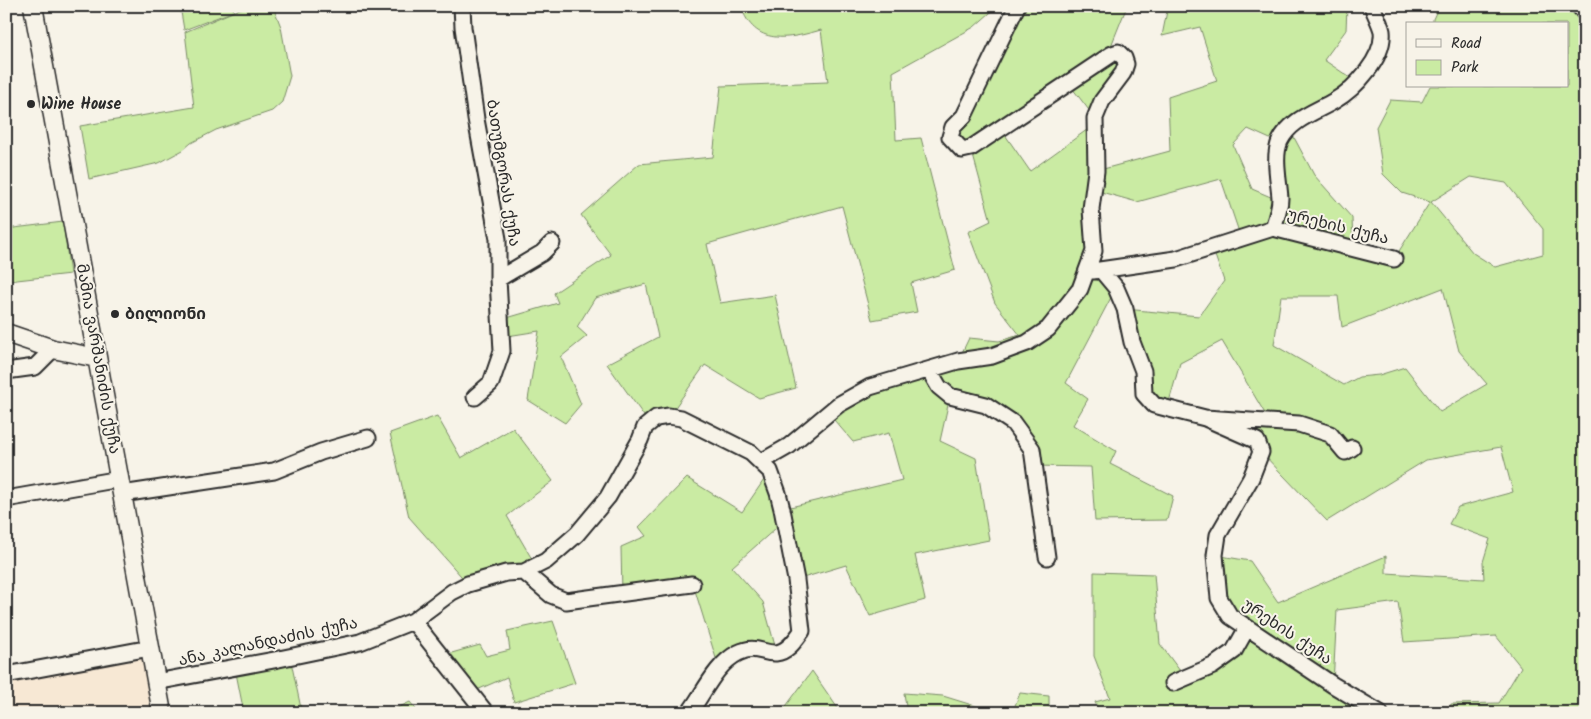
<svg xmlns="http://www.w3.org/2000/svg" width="1591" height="719" viewBox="0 0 1591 719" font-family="Kalam,'Noto Sans Georgian',sans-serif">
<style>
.built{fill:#f7e8d4}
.green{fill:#caeba3;stroke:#7a8b67;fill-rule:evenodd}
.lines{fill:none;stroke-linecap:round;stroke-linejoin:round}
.minor-casing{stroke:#2b2b2b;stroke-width:19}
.tertiary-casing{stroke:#2b2b2b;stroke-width:21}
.minor{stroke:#f7f3e8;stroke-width:15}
.tertiary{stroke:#f7f3e8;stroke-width:18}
.poi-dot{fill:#2b2b2b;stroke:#f7f3e8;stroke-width:2}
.labels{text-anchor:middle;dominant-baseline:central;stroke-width:4;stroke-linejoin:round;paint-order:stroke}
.poi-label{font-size:16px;font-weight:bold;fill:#2b2b2b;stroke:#f7f3e8;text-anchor:start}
.street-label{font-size:16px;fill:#2b2b2b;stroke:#f7f3e8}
</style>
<rect width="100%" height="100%" fill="#f7f3e8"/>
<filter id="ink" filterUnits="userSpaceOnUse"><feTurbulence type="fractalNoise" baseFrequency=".02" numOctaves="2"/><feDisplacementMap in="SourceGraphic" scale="10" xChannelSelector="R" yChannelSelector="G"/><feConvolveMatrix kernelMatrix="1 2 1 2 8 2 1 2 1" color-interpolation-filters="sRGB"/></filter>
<g filter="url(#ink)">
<!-- built -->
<path class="built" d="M150 648 162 713H6V675Z"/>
<!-- green -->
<path class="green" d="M180 6H232L234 11 184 30Z
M252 6H273L281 27 290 76 282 102 272 111 216 130 191 143 183 150 159 163 89 179 80 126 194 107 185 32 242 8Z
M741 6H998L974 27 893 72 896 140 921 138 955 270 911 283 917 312 872 320 842 206 707 244 720 303 775 295 796 388 759 398 705 365 669 416 649 423 607 364 658 337 646 284 595 298 577 327 587 336 561 357 581 404 565 423 528 400 539 331 501 337 500 320 558 303 554 293 611 255 581 215 639 164 713 157 721 86 828 82 821 30C789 39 754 47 741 6Z
M1017 6H1127L1107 56 1124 58 1095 118 1069 84 1001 129 1030 171 1095 124 1096 171 1170 151 1168 97 1217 81 1200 27 1162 36 1168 6H1347L1346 30 1324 60 1358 83 1289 128 1314 175 1352 218 1353 247 1394 259 1430 202 1402 193 1383 174 1376 127 1390 100 1422 102 1430 86H1567V24H1433V19L1439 6H1585V713H1450L1451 704 1499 703 1521 667 1496 636 1404 642 1398 602 1337 610 1333 684 1380 713H1100L1095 702 1110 698 1094 656V572L1154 574 1160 644 1186 679 1213 666 1246 628 1230 616 1215 555 1250 561 1278 602 1386 556V573L1484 579 1483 562 1490 539 1449 524 1458 507 1513 492 1501 447 1426 460 1327 521 1261 452 1205 418 1270 422 1222 341 1180 363 1167 409 1154 405 1125 309 1199 316 1224 281 1212 247 1241 238 1221 179 1137 202 1094 190 1086 272 1101 270 1116 288 1066 383 1088 399 1073 425 1116 451 1110 464 1173 496 1167 520 1095 521 1091 467 1034 466 1013 423 950 396 940 441 976 458 989 540 915 555 925 600 870 616 846 565 796 580 784 521 732 567 763 602 777 653 755 648 719 668 693 584 622 594 621 547 646 536 639 527 687 478 742 512 770 471 782 509 902 480 889 433 853 442 828 413 838 405 958 361 969 338 999 341 1020 335 995 303 968 232 991 221 971 148 950 137ZM1248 129 1279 143 1280 201 1252 189 1233 145ZM1471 177 1506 183 1543 229V254L1495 267 1473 253 1431 202ZM1443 288 1459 351 1487 384 1440 412 1405 367 1379 375 1359 377 1344 385 1274 345 1281 296H1338L1342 327Z
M63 222 70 274 8 281 6 276V229Z
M437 416 461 458 513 428 553 481 507 516 536 566 468 584 409 517 390 433Z
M553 621 575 683 514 702 507 677 470 693 441 656 480 645 486 656 510 650 507 631Z
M290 657 302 713H244L235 668Z
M812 671 841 713H781Z
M904 693 943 696 998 713H907Z
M1020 693 1049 696V713H1012Z
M410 702 419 713H387Z"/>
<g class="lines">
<defs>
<path id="minor" d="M462 6 463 27 476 119 498 239V279L502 351 491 383 475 397
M1579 6 1585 13
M1273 228C1276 219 1280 208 1280 198 1279 182 1273 156 1280 141 1290 120 1315 112 1334 101 1355 89 1385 57 1382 31 1380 23 1375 14 1372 6
M1101 270 1116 288 1125 309 1132 342 1143 371 1144 394 1154 405 1205 418 1299 424 1330 434 1345 452 1352 448
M1093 271 1176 259 1273 228 1394 259
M498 279 542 253 552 243
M929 370 939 387 950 396 986 405 1013 423 1032 449 1047 557
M6 371 35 367 53 349
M1205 418 1257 441 1261 452 1251 478 1218 535 1215 555 1219 598 1230 616 1333 685 1380 713
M761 462 789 446 838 405 870 387 958 361 992 356 1027 343 1048 329 1080 289 1094 251 1091 209 1096 171 1095 118 1102 101 1123 73 1126 64 1124 58 1118 52 1112 54 971 148 962 150 950 137 953 127 964 116 1017 6
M122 494 274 471 321 452 368 438
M6 499 120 479
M524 572 551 595 566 601 692 584
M413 621 486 713
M6 675 150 648
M156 682 274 660 360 642 413 621 452 592 468 584 506 573 524 572 546 561 577 534 608 497 640 440 645 427 656 418 669 416 681 418 751 453 770 471 778 493 782 509 796 580 802 631C796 639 788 652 776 653 762 654 756 644 738 653 716 664 704 693 689 713
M1173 683 1213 666 1234 651 1247 628"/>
<path id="tertiary" d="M33 6 162 713
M6 333 53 349 97 358"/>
</defs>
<!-- minor casing -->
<use href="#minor" class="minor-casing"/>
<!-- tertiary casing -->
<use href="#tertiary" class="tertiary-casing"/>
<!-- minor -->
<use href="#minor" class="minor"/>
<!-- tertiary -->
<use href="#tertiary" class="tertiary"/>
</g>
</g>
<!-- markers -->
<g class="poi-dot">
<circle cx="31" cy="104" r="5"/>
<circle cx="115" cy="314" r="5"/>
</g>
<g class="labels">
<!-- poi labels -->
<g class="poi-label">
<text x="41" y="104">Wine House</text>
<text x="125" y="314">ბილიონი</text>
</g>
<!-- street labels -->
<g class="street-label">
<text transform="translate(503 173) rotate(81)">ბათუმგორას ქუჩა</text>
<text transform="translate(1338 227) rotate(14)">ურეხის ქუჩა</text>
<text transform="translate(98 359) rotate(80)">მამია ვარშანიძის ქუჩა</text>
<text transform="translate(1287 632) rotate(34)">ურეხის ქუჩა</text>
<text transform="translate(268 642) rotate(-12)">ანა კალანდაძის ქუჩა</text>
</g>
</g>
<!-- margin -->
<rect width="1591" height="719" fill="none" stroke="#f7f3e8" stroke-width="25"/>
<rect x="12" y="12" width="1566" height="694" fill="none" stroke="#2b2b2b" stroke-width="2" filter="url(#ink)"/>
<!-- legend -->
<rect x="1406" y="22" width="162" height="65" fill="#f7f3e8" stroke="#a5a39c"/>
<rect x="1416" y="39" width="25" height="8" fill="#f7f3e8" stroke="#a5a39c"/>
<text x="1451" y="48" font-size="15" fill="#2b2b2b">Road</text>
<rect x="1416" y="60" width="25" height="15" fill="#caeba3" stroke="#a5a39c"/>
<text x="1451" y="72" font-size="15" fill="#2b2b2b">Park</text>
</svg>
